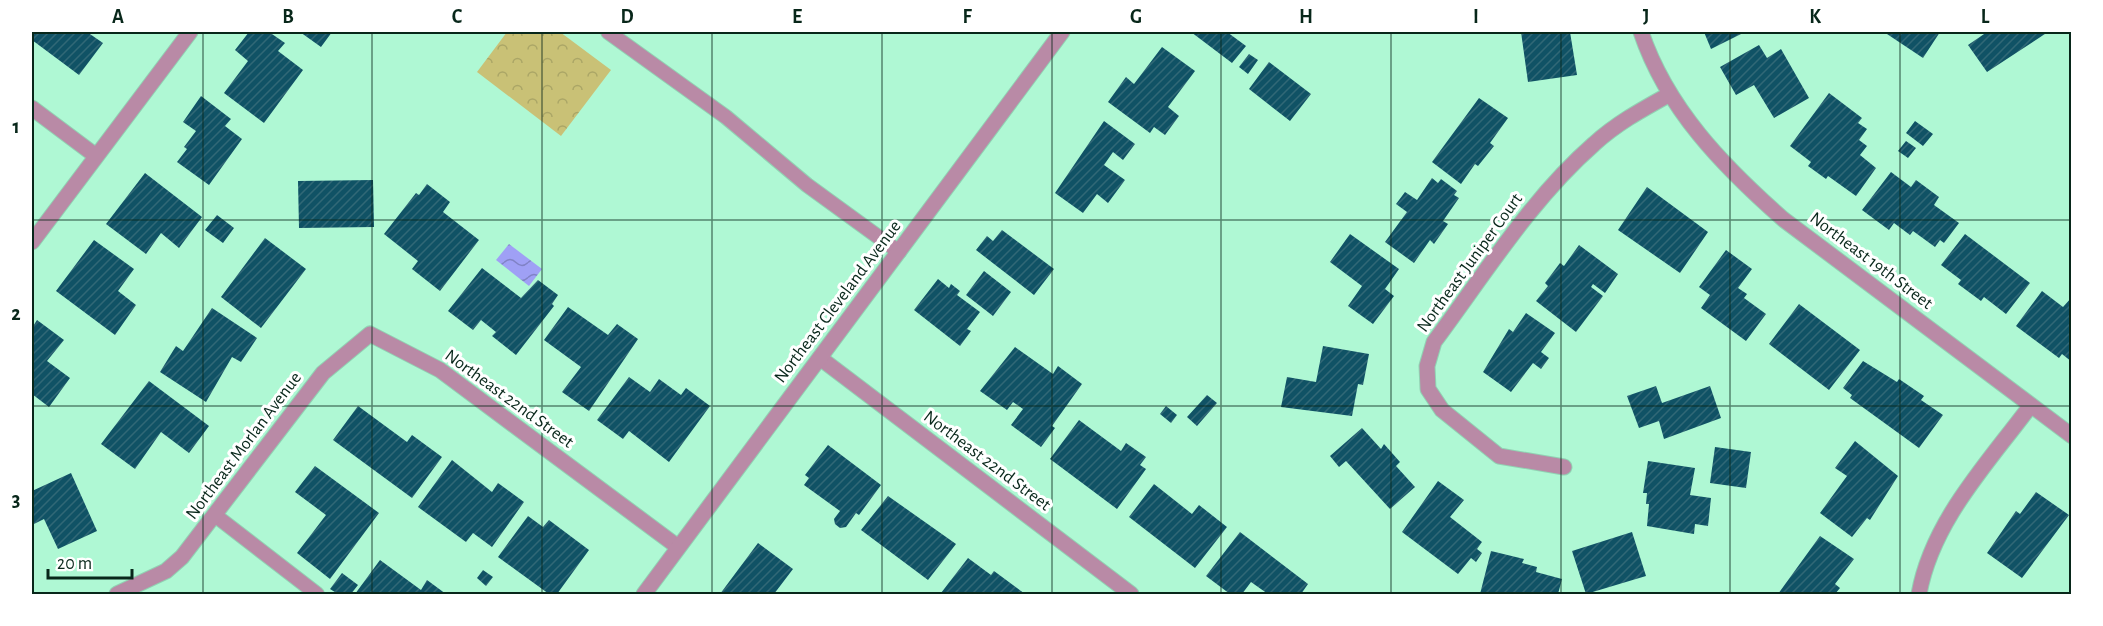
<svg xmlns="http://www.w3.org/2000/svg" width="2103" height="626" viewBox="0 0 2103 626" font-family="'Alegreya Sans',sans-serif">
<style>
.forest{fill:url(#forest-crowns)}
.water{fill:url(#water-waves)}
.building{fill:url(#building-hatch)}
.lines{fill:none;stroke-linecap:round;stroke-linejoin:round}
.service-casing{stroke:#91d2b3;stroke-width:16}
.minor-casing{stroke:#91d2b3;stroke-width:17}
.tertiary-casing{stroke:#91d2b3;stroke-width:17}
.service{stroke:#b98aa6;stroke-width:14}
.minor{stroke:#b98aa6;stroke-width:15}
.tertiary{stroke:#b98aa6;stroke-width:15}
.grid{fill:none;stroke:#08271a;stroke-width:1.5;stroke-opacity:0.55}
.labels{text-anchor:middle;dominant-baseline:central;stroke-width:6;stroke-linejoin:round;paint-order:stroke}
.street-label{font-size:18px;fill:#08271a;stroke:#fff}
.neatline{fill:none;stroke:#08271a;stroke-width:2}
.grid-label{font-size:20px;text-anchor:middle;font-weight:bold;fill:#08271a}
</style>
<defs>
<pattern id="forest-crowns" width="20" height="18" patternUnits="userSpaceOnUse" patternTransform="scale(1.5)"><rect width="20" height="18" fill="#c9c176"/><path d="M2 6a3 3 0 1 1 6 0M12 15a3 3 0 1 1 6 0" fill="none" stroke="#aba666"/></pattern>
<pattern id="water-waves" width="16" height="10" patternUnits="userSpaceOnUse" patternTransform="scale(1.5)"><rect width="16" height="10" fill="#9fa0f5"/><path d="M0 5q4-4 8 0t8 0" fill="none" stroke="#8082c6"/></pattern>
<pattern id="building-hatch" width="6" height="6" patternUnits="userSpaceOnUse" patternTransform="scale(1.5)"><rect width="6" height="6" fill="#105265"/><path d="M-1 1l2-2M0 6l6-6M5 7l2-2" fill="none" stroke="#316876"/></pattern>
</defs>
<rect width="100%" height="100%" fill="#aff8d4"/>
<!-- forest -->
<path class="forest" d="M507 32H560L611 70 561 136 477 72Z"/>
<!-- water -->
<path class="water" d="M509 244 542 269 529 286 496 260Z"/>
<!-- building -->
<path class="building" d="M32 32H87L103 43 79 75 32 40Z
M249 32H269L285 43 278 51 303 70 264 123 224 93 248 61 235 50Z
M300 32H332L321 47Z
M1191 32H1227L1246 46 1232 63Z
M1521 32H1570L1577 75 1528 82Z
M1704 32H1745L1711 49Z
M1884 32H1940L1923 58Z
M1987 32H2048L1987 72 1968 45Z
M1759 45 1767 58 1781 49 1809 98 1774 118 1754 85 1736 95 1720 67Z
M1162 47 1195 71 1168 107 1179 116 1165 135 1154 127 1150 133 1108 102 1126 77 1134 84Z
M1249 54 1258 60 1248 74 1239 67Z
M1269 62 1311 94 1290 121 1249 89Z
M1829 93 1862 118 1858 123 1867 129 1859 140 1867 146 1860 155 1876 168 1856 196 1828 176 1826 179 1808 166 1811 162 1790 146Z
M201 96 231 119 225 126 242 139 209 185 177 162 187 149 184 147 196 131 183 122Z
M1479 98 1508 118 1490 143 1494 146 1478 166 1475 164 1461 184 1432 162Z
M1104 121 1135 144 1123 160 1113 152 1104 165 1125 180 1108 203 1097 194 1083 213 1055 193Z
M1915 121 1933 134 1923 146 1906 133Z
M1906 141 1916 148 1908 158 1898 151Z
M1891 172 1911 187 1916 180 1939 197 1934 205 1959 223 1944 243 1940 240 1935 247 1913 231 1910 235 1894 223 1889 230 1862 210Z
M145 173 202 217 179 248 161 233 146 254 106 224Z
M1432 178 1438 183 1441 179 1457 191 1454 195 1459 198 1443 221 1448 224 1434 244 1430 240 1414 263 1385 242 1407 212 1396 204 1405 192 1417 200Z
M373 180 374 227 299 228 298 181Z
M427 184 450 202 443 212 479 240 440 291 412 269 418 261 384 234 416 193 419 195Z
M1647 187 1708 232 1680 273 1618 230Z
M217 215 234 228 223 243 205 230Z
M1002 230 1054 269 1034 295 976 250 987 236 993 241Z
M1350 234 1399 269 1385 289 1394 296 1373 324 1348 306 1362 286 1330 262Z
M1965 234 2030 283 2006 314 1984 297 1981 301 1958 284 1961 280 1941 265Z
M265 238 306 269 261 328 221 297Z
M94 240 134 269 118 291 136 305 115 335 56 291Z
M1579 245 1618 274 1605 293 1593 284 1591 287 1603 296 1576 332 1536 301 1548 286 1545 283 1560 263 1564 266Z
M1726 250 1752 269 1738 288 1747 294 1744 298 1766 314 1746 341 1701 308 1710 295 1699 287Z
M482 268 521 298 538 280 558 295 552 304 554 306 516 355 492 336 496 332 481 320 473 330 448 311Z
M984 271 1011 292 993 316 966 295Z
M938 279 949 288 951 284 960 291 957 295 980 312 967 329 971 331 960 346 914 310Z
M2042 291 2063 307 2072 297V362L2062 354 2059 358 2016 326Z
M1799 304 1860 350 1829 390 1769 344Z
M568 307 608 335 617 324 638 339 589 411 562 392 581 367 544 340Z
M212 308 257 338 241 362 232 357 206 402 160 372 176 346 183 351Z
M1526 313 1555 333 1541 352 1549 358 1541 369 1533 363 1511 392 1483 372 1509 329 1513 332Z
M37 320 64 340 47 361 70 378 49 407 32 394V328Z
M1323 346 1369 354 1363 385 1358 384 1352 416 1281 407 1287 377 1316 382Z
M1015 347 1053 374 1058 366 1082 384 1052 426 1055 428 1041 447 1011 425 1023 409 1013 402 1007 410 980 391Z
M1863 361 1897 382 1899 379 1924 396 1921 400 1943 415 1919 448 1850 398 1852 395 1843 388Z
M629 377 650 392 659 379 681 395 686 388 710 406 669 462 629 431 623 439 597 420Z
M149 381 209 426 189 453 161 432 135 469 101 444Z
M1656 386 1662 403 1710 386 1721 418 1664 439 1659 421 1639 428 1627 396Z
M1207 395 1217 403 1197 426 1187 417Z
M358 406 407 442 412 435 442 457 412 498 333 440Z
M1166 406 1177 415 1171 423 1160 414Z
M1079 420 1121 451 1126 443 1146 457 1140 465 1146 469 1117 509 1050 459Z
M1362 428 1381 449 1384 444 1400 462 1396 466 1415 487 1390 509 1346 461 1339 467 1330 456Z
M1855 441 1898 476 1870 520 1867 518 1852 537 1820 513 1847 476 1835 468Z
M828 445 881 485 859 515 856 513 846 527 840 528 835 524 834 519 840 511 804 485 809 478 805 475Z
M1715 447 1751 452 1746 488 1710 483Z
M452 460 492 492 498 483 524 502 492 547 473 533 466 542 418 507Z
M1648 461 1695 468 1690 495 1711 498 1708 526 1695 524 1694 534 1647 526 1649 504H1646L1647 493H1643Z
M315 466 379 513 330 579 297 553 326 515 295 492Z
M71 473 97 531 58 549 44 519 32 525V491Z
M1438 481 1464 500 1450 517 1482 542 1477 549 1482 553 1476 562 1471 558 1458 574 1402 532Z
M1154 484 1192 514 1199 505 1227 527 1195 568 1129 517Z
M2036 492 2069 515 2022 578 1987 553 2016 511 2020 514Z
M888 496 956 544 928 580 861 530Z
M528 516 543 527 549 520 589 550 557 594H549L498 557Z
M1240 532 1308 584 1301 594H1268L1251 582 1242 594H1230L1206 576Z
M1632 532 1646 576 1586 594 1572 551Z
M1820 536 1854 559 1835 584 1840 588 1835 594H1778Z
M758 543 793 569 774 594H720Z
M1491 551 1524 559 1522 563 1537 567 1536 572 1562 579 1558 594H1480Z
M968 558 991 575 994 571 1025 594H942L941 593Z
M380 560 421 590 427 580 446 594H355Z
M483 570 493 577 486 586 477 578Z
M342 573 358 585 351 594H338L330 589Z"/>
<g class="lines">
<defs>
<path id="service" d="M608 32 726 117 807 185 899 252
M216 516 317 594"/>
<path id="minor" d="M1641 32C1667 109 1723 166 1783 219L2072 436
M32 108 96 156
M32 242 190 32
M820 358 1131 594
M1564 467 1499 456 1442 410 1428 389 1427 366 1434 342C1484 275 1531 199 1594 144 1617 123 1643 109 1670 94
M117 594 166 571 182 557 323 373 370 334 440 370 678 547
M1919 594C1932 521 1988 463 2031 405"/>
<path id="tertiary" d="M644 594 1062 32"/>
</defs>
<!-- service casing -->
<use href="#service" class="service-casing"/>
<!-- minor casing -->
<use href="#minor" class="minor-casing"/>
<!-- tertiary casing -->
<use href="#tertiary" class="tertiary-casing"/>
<!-- service -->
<use href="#service" class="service"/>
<!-- minor -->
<use href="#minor" class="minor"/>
<!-- tertiary -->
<use href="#tertiary" class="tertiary"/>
</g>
<!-- grid -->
<path class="grid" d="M203 32V594M372 32V594M542 32V594M712 32V594M882 32V594M1052 32V594M1221 32V594M1391 32V594M1561 32V594M1730 32V594M1900 32V594M32 220H2072M32 406H2072"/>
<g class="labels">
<!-- street labels -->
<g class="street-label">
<text transform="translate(1871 261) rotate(37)">Northeast 19th Street</text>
<text transform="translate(1470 263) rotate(-54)">Northeast Juniper Court</text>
<text transform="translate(838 302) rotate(-53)">Northeast Cleveland Avenue</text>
<text transform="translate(509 399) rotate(36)">Northeast 22nd Street</text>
<text transform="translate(244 446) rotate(-53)">Northeast Morlan Avenue</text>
<text transform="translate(987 461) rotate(37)">Northeast 22nd Street</text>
</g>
</g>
<!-- border -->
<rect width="2103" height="626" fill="none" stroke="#ffffff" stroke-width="66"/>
<!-- scale -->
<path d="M48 569v9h84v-9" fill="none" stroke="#08271a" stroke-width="3"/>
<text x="57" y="569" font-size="18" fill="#08271a" stroke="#ffffff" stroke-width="4.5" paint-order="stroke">20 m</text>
<rect x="33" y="33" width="2037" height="560" class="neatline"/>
<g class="grid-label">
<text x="118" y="23">A</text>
<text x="288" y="23">B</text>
<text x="457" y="23">C</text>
<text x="627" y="23">D</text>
<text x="797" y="23">E</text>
<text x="967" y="23">F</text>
<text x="1136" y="23">G</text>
<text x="1306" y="23">H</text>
<text x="1476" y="23">I</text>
<text x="1646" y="23">J</text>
<text x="1815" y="23">K</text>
<text x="1985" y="23">L</text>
<text x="16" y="133">1</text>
<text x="16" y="320">2</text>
<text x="16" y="506">3</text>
</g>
</svg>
